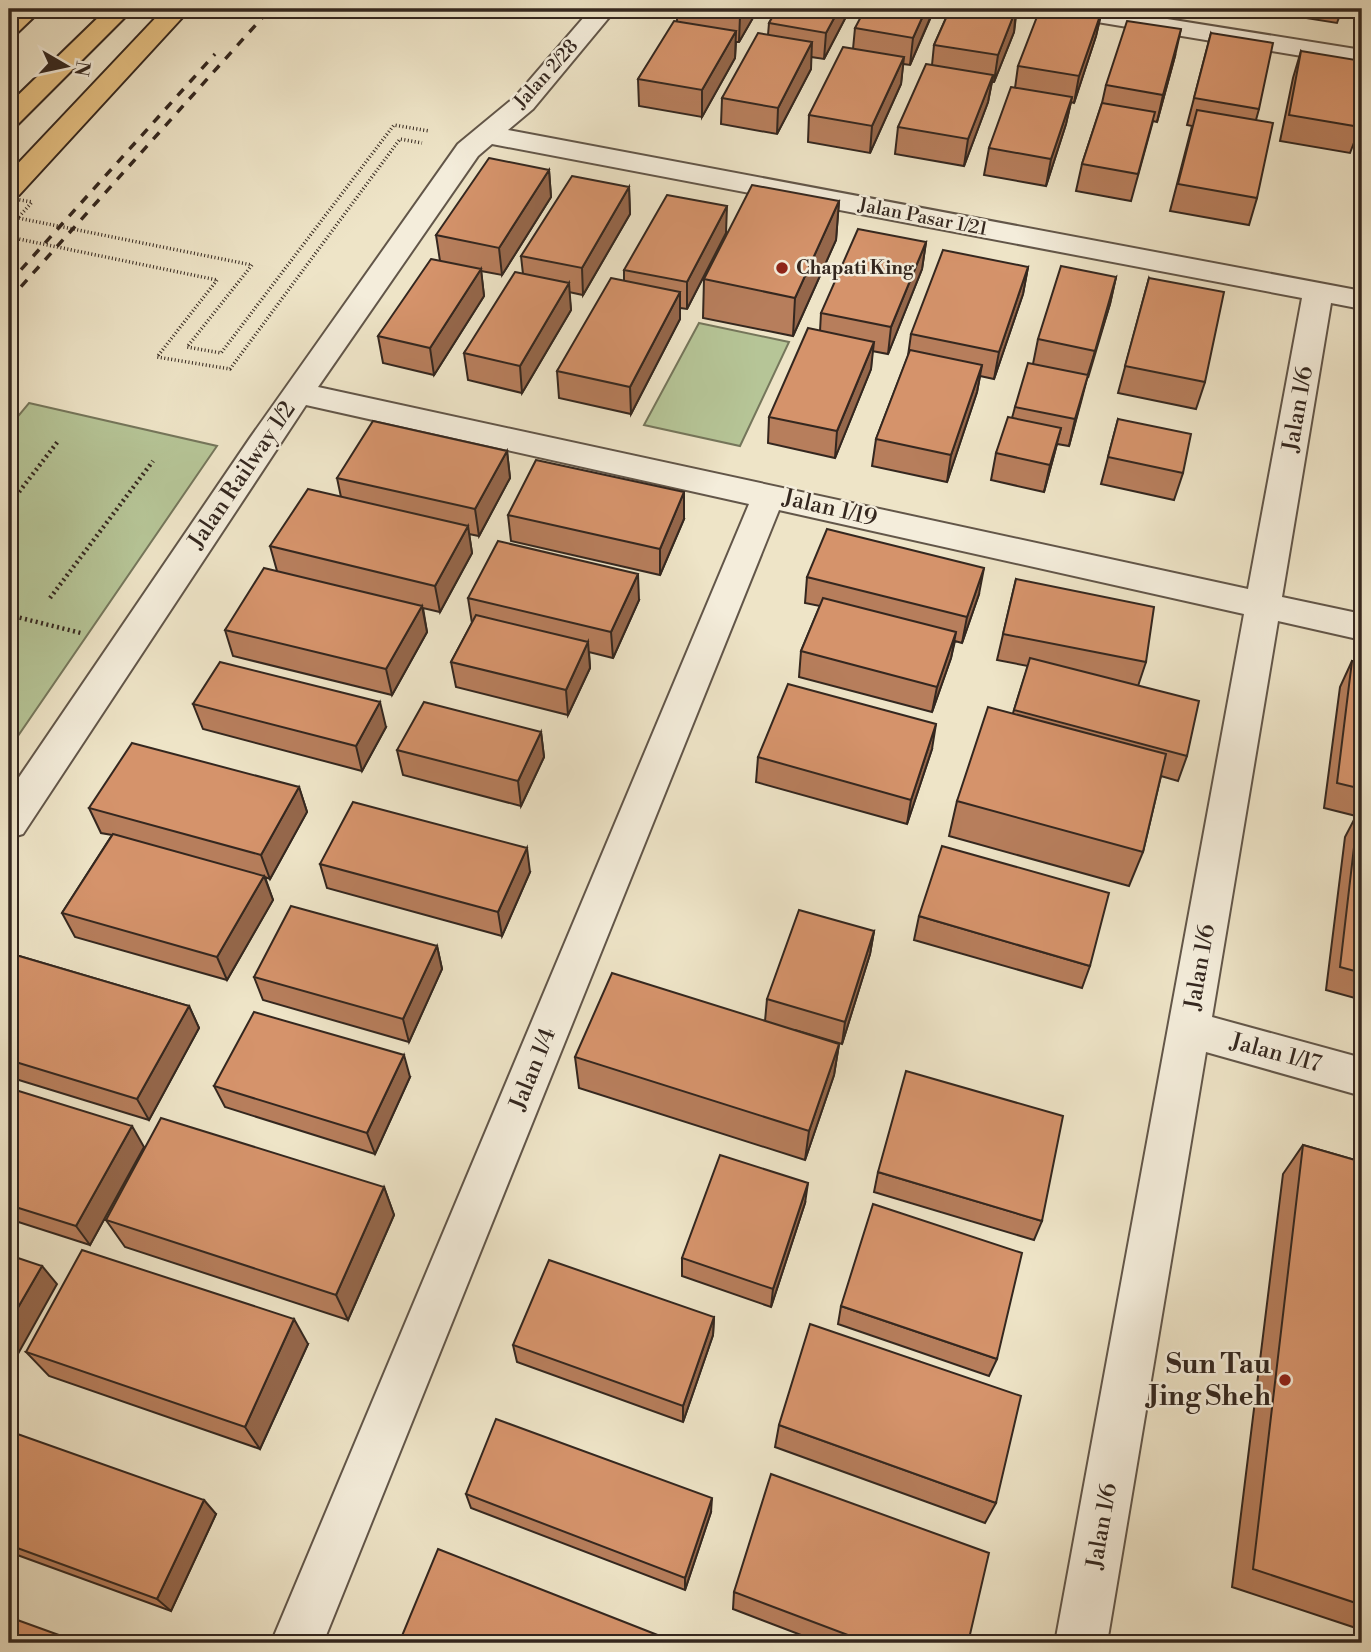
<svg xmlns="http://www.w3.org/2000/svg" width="1371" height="1652" viewBox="0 0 1371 1652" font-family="'Libre Bodoni',serif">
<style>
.green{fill:#b6c597;stroke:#75765b;stroke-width:2}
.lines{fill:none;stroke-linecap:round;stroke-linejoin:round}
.minor-casing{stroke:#625649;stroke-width:4}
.highway-casing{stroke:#34271f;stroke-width:4}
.path-far1{stroke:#34271f;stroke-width:3.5;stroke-dasharray:1 2.5;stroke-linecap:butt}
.path{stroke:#34271f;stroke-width:4.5;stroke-dasharray:2 3.5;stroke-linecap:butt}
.minor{fill:#f4eddb;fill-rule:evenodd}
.highway{fill:#e7c284;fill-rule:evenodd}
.rail{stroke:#34271f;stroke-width:3.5;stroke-dasharray:9 9;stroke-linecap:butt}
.path-bridge{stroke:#34271f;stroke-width:3.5;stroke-dasharray:1 2.5;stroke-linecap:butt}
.wall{fill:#b77e5c;stroke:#34271f;stroke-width:2}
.shaded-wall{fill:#95674b;stroke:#34271f;stroke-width:2}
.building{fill:#d5936b;stroke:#34271f;stroke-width:2}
.poi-dot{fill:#8f2418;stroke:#f4eddb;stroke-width:2.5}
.labels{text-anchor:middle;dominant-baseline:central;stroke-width:5;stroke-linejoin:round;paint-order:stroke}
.far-street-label{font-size:19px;fill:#34271f;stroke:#f4eddb}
.far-poi-label{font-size:19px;font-weight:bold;fill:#34271f;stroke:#f4eddb;text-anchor:start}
.street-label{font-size:23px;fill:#34271f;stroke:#f4eddb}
.near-poi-label{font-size:28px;font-weight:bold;fill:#34271f;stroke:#f4eddb;text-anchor:end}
</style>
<rect width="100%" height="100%" fill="#eee4c7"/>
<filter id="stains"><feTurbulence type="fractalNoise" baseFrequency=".00286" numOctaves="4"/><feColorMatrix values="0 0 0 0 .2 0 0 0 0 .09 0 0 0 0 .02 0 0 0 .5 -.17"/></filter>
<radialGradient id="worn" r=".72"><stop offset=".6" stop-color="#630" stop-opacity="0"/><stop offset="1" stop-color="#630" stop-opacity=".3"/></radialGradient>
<!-- green -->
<path class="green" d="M699 323 789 342 740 446 644 425Z
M29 403 217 446 9 749V427Z"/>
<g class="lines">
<defs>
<path id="minor" d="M591 9H616L533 109 508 130 1362 291V309L1331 303 1282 597 1362 614V640L1278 621 1212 1017 1362 1058V1096L1206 1052 1107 1643H1055L1244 614 779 510 323 1643H271L749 504 306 405 23 834 9 838V792L250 438 458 144 515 97ZM492 144 1302 298 1248 589 318 387 478 156Z
M1049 9H1105L1362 50V66L1061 16 1052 14Z"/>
<path id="highway" d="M15 9H42L18 32 9 34V14Z
M107 9H133L18 124 9 126V104Z
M164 9H190L19 195 9 197V173Z"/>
</defs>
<!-- minor casing -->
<use href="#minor" class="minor-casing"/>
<!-- highway casing -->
<use href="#highway" class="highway-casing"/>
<!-- path-far1 -->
<path class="path-far1" d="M252 265 187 347 221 353 394 125 429 131
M217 280 157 357 230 369 400 139 422 143"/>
<!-- path -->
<path class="path" d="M9 505 59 440
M50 598 153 461
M9 615 81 633"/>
<!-- minor -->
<use href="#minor" class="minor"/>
<!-- highway -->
<use href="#highway" class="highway"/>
<!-- rail -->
<path class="rail" d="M9 283 215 54
M9 300 270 9"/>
<!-- path-bridge -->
<path class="path-bridge" d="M9 198 32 202 18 218 252 265
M9 237 217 280"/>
</g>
<!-- wall -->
<path class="wall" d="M677 9H758L739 42H736L735 58 702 117 639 106 638 79 677 21Z
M777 9H850L824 59 811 57V69L777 134 721 124 722 98 768 35 769 23Z
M950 9H1017L1014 32 994 82H992L988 102 964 166 895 154 898 127 932 65 934 45Z
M1250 9H1342L1337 23Z
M934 10 910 65 903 64 901 84 870 153 808 142 809 115 853 49 855 28Z
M1102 10 1096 36 1074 103 1071 102 1066 124 1046 186 984 175 989 148 1015 88 1018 66Z
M1211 33 1259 109 1256 120 1257 198 1249 225 1170 211 1192 126 1187 125Z
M1301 51 1360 127 1350 153 1280 141 1293 78Z
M1175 56 1157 122 1153 121 1131 201 1076 191 1082 164 1102 103 1106 85Z
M549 170 551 197 502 275 481 271 484 296 434 375 383 363 378 336 440 261 436 235Z
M629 187 630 214 583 295 569 292 571 310 522 393 468 380 464 353 523 274 521 256Z
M839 201 836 240 793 336 703 318 704 279Z
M726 233 687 309 680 308V319L631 414 559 398 557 371 624 281V270Z
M926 242 922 269 888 354 872 351 871 369 835 458 768 443 769 417 820 331 821 313Z
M1028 267 1023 294 994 379 980 376 977 392 947 482 872 466 876 439 908 356 911 334Z
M1116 277 1110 304 1087 377 1069 446 1057 444 1044 492 991 480 996 453 1012 418 1015 407 1033 364 1038 339Z
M1149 278 1205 382 1196 409 1118 393Z
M1118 419 1183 473 1174 500 1101 484Z
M507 451 510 478 479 536 469 534 472 553 440 612 423 608 427 632 392 695 233 656 225 630 277 571 270 546 341 497 337 478Z
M508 515 684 519 660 575 511 541Z
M807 577 979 594 962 643 955 641 951 658 932 712 799 677 801 651 820 606 805 603Z
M1016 579 1146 662 1138 686 1187 756 1178 781 1161 776 1143 852 1129 886 949 836 957 801 1013 713 1028 666 997 660Z
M468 598 639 600 613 658 589 652 590 668 568 715 456 687 451 662 472 623Z
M1352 661 1362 663V1000L1326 990 1345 837 1356 816 1324 808 1340 687Z
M193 704 386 727 362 771 203 729Z
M541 732 544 757 521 806 403 775 397 750Z
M932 749 907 824 756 782 758 757Z
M299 787 307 812 270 879 265 877 273 900 227 980 75 937 62 913 112 835 101 833 89 808Z
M320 864 530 872 502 936 327 888Z
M919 916 1090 966 1082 988 914 940Z
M874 931 870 954 842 1044 795 1030 839 1044 834 1075 805 1160 579 1088 575 1057 765 1021 767 999Z
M437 946 442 969 409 1042 263 1000 254 977Z
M9 953 189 1006 199 1028 149 1120 9 1077Z
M410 1077 375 1154 225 1107 214 1086Z
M9 1088 144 1147 90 1245 9 1219Z
M1303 1145 1362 1162V1630L1232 1587 1283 1174Z
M878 1172 1042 1221 1034 1240 874 1192Z
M384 1187 394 1215 348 1320 125 1247 106 1220Z
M805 1203 771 1307 682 1276V1258Z
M841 1306 997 1359 989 1376 838 1324Z
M714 1317 713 1335 683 1422 517 1362 513 1345Z
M308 1344 260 1449 49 1376 26 1352Z
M779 1425 996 1503 985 1523 775 1447Z
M9 1431 216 1514 171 1611 9 1552Z
M466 1494 711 1512 685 1590 471 1508Z
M734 1592 968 1643H822L733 1609Z"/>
<!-- shaded-wall -->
<path class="shaded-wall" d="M744 9H758L739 42 740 16Z
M839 9H850L824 59 826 33Z
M926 9H934L910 65 913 38Z
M1016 9 1014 32 994 82 998 55Z
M1102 10 1096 36 1074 103 1079 76Z
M1181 29 1175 56 1157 122 1163 95Z
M736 31 735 58 702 117V90Z
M812 42 811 69 777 134 778 108Z
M904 57 901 84 870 153 872 126Z
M993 75 988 102 964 166 968 139Z
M1072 97 1066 124 1046 186 1051 159Z
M549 170 551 197 502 275 499 248Z
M629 187 630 214 583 295 582 268Z
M839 201 836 240 793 336 795 298Z
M727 206 726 233 687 309V282Z
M926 242 922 269 888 354 891 327Z
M1028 267 1023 294 994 379 999 352Z
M481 269 484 296 434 375 430 348Z
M1116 277 1110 304 1088 378 1095 351Z
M569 283 571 310 522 393 520 366Z
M680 292V319L631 414 630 387Z
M874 342 871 369 835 458 837 431Z
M982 365 977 392 947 482 951 455Z
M1088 375 1081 402 1069 446 1075 419Z
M1061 428 1054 455 1044 492 1050 465Z
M507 451 510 478 479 536 475 509Z
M684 492V519L660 575V549Z
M468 526 472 553 440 612 435 586Z
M984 568 979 594 962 643 967 617Z
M638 574 639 600 613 658 611 632Z
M422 606 427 632 392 695 386 669Z
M956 632 951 658 932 712 937 687Z
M588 642 590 668 568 715 566 690Z
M380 702 386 727 362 771 356 746Z
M936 724 932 749 907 824 911 800Z
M541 732 544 757 521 806 518 781Z
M299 787 307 812 270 879 261 855Z
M527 848 530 872 502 936 498 912Z
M264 876 273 900 227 980 217 957Z
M874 931 870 954 842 1044 845 1022Z
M437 946 442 969 409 1042 403 1019Z
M189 1006 199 1028 149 1120 137 1099Z
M839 1044 834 1075 805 1160 809 1131Z
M404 1055 410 1077 375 1154 367 1133Z
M132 1126 144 1147 90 1245 76 1226Z
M808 1183 805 1203 771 1307 773 1289Z
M384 1187 394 1215 348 1320 336 1295Z
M42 1266 57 1284 9 1370V1323Z
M714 1317 713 1335 683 1422V1406Z
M294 1319 308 1344 260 1449 245 1427Z
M712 1498 711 1512 685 1590V1578Z
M204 1500 216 1514 171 1611 157 1599Z"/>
<!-- building -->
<path class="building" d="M699 9H744L740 16Z
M777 9H839L826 33 769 23Z
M865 9H926L913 38 855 28Z
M950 9H1016L998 55 934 45Z
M1040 9H1094L1102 10 1079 76 1018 66Z
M674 21 736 31 702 90 638 79Z
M1127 21 1181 29 1163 95 1106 85Z
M758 33 812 42 778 108 722 98Z
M1211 33 1273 43 1259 109 1194 98Z
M843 47 904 57 872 126 809 115Z
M1301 51 1362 61V110L1360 127 1289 115Z
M926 64 993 75 968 139 898 127Z
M1011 87 1072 97 1051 159 989 148Z
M1102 103 1155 112 1138 174 1082 164Z
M1197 110 1273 123 1257 198 1178 184Z
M489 158 549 170 499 248 436 235Z
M572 176 629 187 582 268 521 256Z
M752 185 839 201 795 298 704 279Z
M667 195 727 206 687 282 624 270Z
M858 229 926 242 891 327 821 313Z
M943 250 1028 267 999 352 911 334Z
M431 259 481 269 430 348 378 336Z
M1061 266 1116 277 1095 351 1038 339Z
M515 272 569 283 520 366 464 353Z
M611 278 680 292 630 387 557 371Z
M1149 278 1224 292 1205 382 1125 366Z
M808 328 874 342 837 431 769 417Z
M910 350 982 365 951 455 876 439Z
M1028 363 1088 375 1075 419 1015 407Z
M1008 417 1061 428 1050 465 996 453Z
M1118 419 1191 434 1183 473 1108 457Z
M373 421 507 451 475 509 337 478Z
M536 460 684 492 660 549 508 515Z
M308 489 468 526 435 586 270 546Z
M827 529 984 568 967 617 807 577Z
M498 541 638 574 611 632 468 598Z
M264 568 422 606 386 669 225 630Z
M1016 579 1154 607 1146 662 1003 634Z
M823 598 956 632 937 687 801 651Z
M476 615 588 642 566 690 451 662Z
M1030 658 1199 701 1187 756 1014 710Z
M1352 661 1362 663V789L1337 783Z
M220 662 380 702 356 746 193 704Z
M788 684 936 724 911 800 758 757Z
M424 702 541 732 518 781 397 750Z
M988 707 1166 754 1143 852 957 801Z
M132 743 299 787 261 855 89 808Z
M353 802 527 848 498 912 320 864Z
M1358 813 1362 814V973L1340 967Z
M113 834 264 876 217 957 62 913Z
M942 846 1109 893 1090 966 919 916Z
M291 906 437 946 403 1019 254 977Z
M799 910 874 931 845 1022 767 999Z
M9 953 189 1006 137 1099 9 1060Z
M612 973 839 1044 809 1131 575 1057Z
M254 1012 404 1055 367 1133 214 1086Z
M906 1071 1063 1116 1042 1221 878 1172Z
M9 1088 132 1126 76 1226 9 1205Z
M161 1118 384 1187 336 1295 106 1220Z
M1303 1145 1362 1162V1605L1253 1569Z
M720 1155 808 1183 773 1289 682 1258Z
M873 1204 1022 1253 997 1359 841 1306Z
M82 1250 294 1319 245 1427 26 1352Z
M9 1255 42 1266 9 1323Z
M549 1260 714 1317 683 1406 513 1345Z
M810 1324 1021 1396 996 1503 779 1425Z
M496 1419 712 1498 685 1578 466 1494Z
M9 1431 204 1500 157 1599 9 1545Z
M771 1474 989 1553 968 1643H869L734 1592Z
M438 1549 678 1643H399Z
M9 1617 81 1643H9Z"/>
<!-- markers -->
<g class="poi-dot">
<circle cx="782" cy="268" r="7"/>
<circle cx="1285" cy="1380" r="7"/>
</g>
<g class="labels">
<!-- far-street labels -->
<g class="far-street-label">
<text transform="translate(546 74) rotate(-48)">Jalan 2/28</text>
<text transform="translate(923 217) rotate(11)">Jalan Pasar 1/21</text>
</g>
<!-- far-poi labels -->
<g class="far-poi-label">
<text x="796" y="268">Chapati King</text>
</g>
<!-- street labels -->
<g class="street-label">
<text transform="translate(1298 409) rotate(-80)">Jalan 1/6</text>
<text transform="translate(242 475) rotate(-56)">Jalan Railway 1/2</text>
<text transform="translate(830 508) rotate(13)">Jalan 1/19</text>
<text transform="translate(1200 967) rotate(-80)">Jalan 1/6</text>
<text transform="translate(1276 1053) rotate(15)">Jalan 1/17</text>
<text transform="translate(533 1069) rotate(-68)">Jalan 1/4</text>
<text transform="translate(1102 1526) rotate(-80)">Jalan 1/6</text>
</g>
<!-- near-poi labels -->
<g class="near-poi-label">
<text x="1271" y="1364">Sun Tau<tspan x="1271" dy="32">Jing Sheh</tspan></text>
</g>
</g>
<!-- margin -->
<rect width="1371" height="1652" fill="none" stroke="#eee4c7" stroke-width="35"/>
<rect x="10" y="10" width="1350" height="1631" fill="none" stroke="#34271f" stroke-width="3.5"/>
<rect x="18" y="18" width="1336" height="1617" fill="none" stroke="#34271f" stroke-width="2"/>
<!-- north arrow -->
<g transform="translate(66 66) rotate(99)" stroke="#f4eddb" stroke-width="5" paint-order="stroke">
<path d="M0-5L12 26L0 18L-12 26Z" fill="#34271f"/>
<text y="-10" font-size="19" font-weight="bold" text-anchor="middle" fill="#34271f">N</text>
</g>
<rect width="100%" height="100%" filter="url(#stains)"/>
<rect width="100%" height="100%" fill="url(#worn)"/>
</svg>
